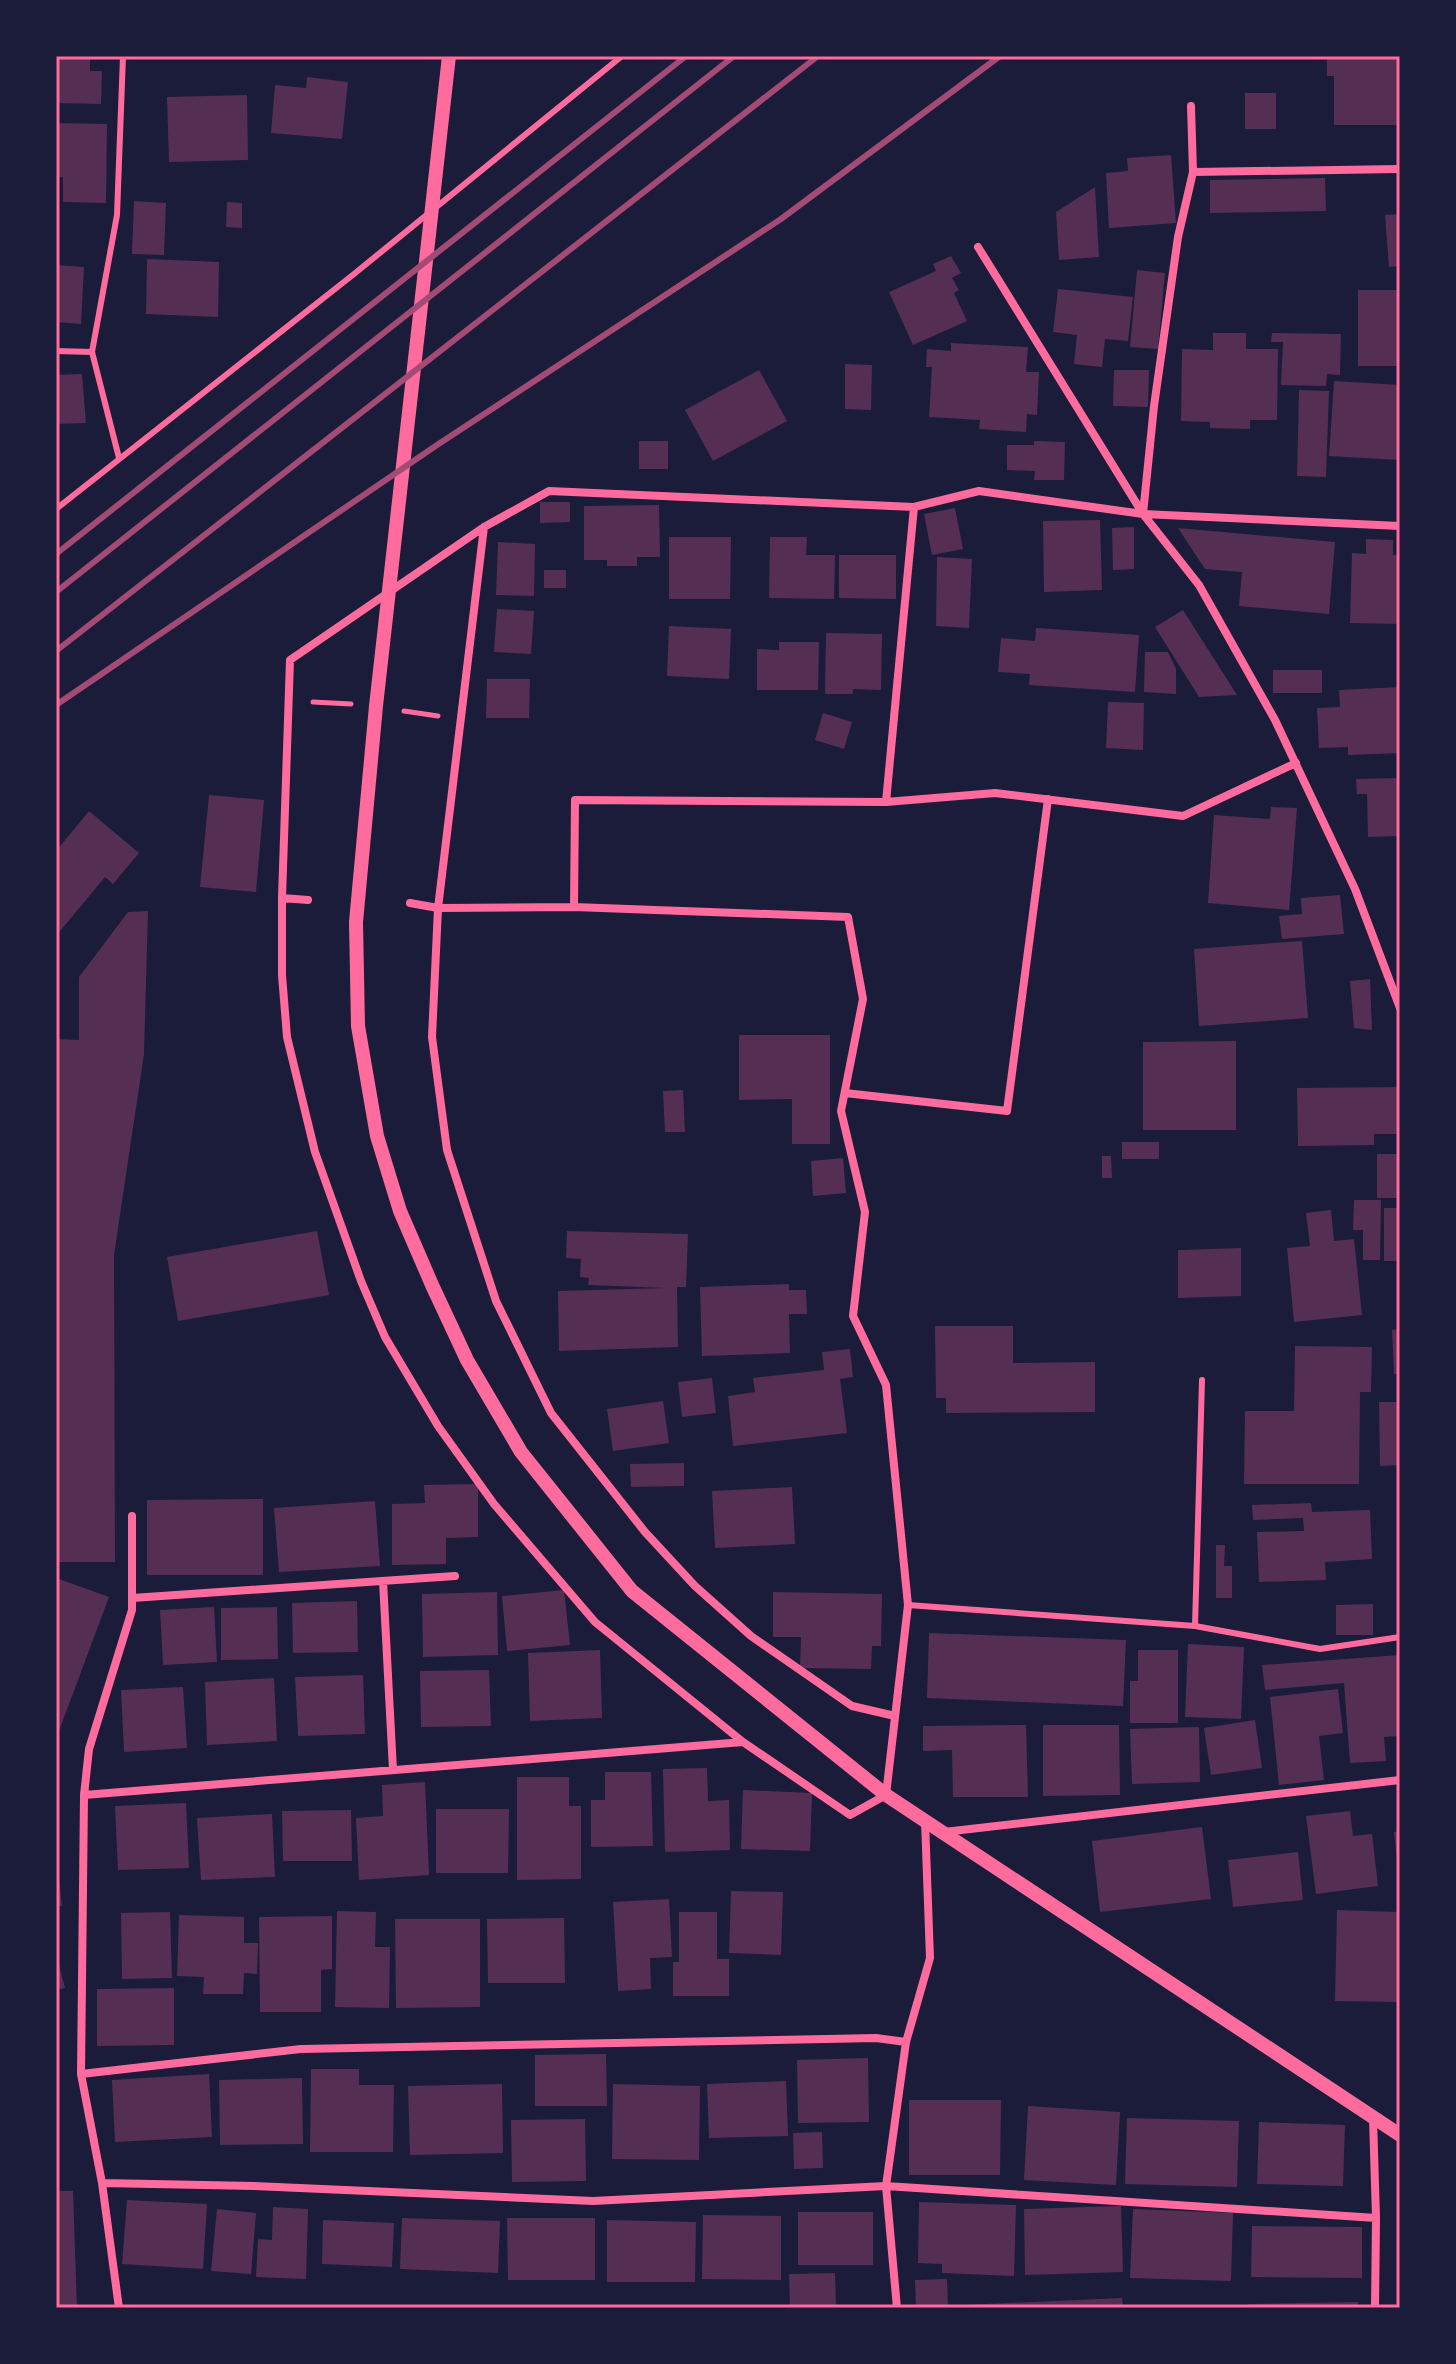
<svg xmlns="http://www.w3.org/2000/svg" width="1456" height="2364" viewBox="0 0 1456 2364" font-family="'Libre Baskerville',serif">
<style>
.building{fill:#542f53}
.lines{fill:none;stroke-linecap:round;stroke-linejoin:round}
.path{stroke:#ff6b9d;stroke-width:5}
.service{stroke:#ff6b9d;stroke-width:6}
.minor{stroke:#ff6b9d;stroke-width:8}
.tertiary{stroke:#ff6b9d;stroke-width:14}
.rail{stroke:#a44b75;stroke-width:6}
.neatline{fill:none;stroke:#ff6b9d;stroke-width:3}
</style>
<rect width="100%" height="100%" fill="#1b1b3a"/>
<!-- building -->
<path class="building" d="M56 56H90V71H102L101 104 56 103Z
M1327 56H1400V125H1334V76H1327Z
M307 77 348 82 342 139 271 133 275 85 306 88Z
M1245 93H1276V129H1245Z
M247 95 248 160 169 162 167 97Z
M56 123 107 124 106 203 63 202V177H56Z
M1171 155 1176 223 1109 228 1106 173 1128 171 1127 158Z
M1325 178 1326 211 1210 213V180Z
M1095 187 1099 257 1059 260 1056 212Z
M134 201 166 203 164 255 132 254Z
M227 202 242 203V228L226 227Z
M1400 214V266L1389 267 1385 215Z
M951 256 961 273 952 278 959 290 954 293 967 321 913 345 889 292 936 271 933 264Z
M147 259 219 262 218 317 146 314Z
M56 265 84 267 81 324 56 322Z
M1137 270 1165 273 1158 349 1130 347Z
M1058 289 1133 297 1128 341 1105 339 1102 367 1074 364 1077 335 1053 332Z
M1358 290H1400V366H1358Z
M1213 333H1246V349H1278L1277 420H1250V429L1210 428V422L1181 421 1182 349 1213 350Z
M1272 333 1341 334 1340 375 1327 374 1326 386 1281 385 1283 342H1271Z
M951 343 1028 347 1026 372H1039L1037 415 1027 414 1026 432 979 429 980 420 929 417 932 367H926L927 349 951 351Z
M845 364 872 365 871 410 845 409Z
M759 370 787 421 713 461 685 410Z
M1114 370H1149L1148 407 1113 406Z
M82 374 86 423 56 424V375Z
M1334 381 1400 385V460L1329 456Z
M1299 390 1329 391 1326 477 1297 476Z
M639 441H668V469H639Z
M1034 441 1065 442 1064 480H1034L1035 471 1007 470V445H1034Z
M540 502H570V522L540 523Z
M659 505 660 557H637V566H607V560H584V506Z
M955 508 963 549 932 555 924 514Z
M1100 520 1102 590 1044 592 1043 521Z
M1134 527V569L1113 570 1112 528Z
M1178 528 1335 542 1329 614 1239 606 1242 572 1205 569Z
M669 537H731L730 599H669Z
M770 537H807L806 555H835L834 599 769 598Z
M1366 539 1393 540V555H1400V624L1350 623 1352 553 1366 554Z
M498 542 535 544 534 596 496 595Z
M839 555H896V599L839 598Z
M937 557 972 559 969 628 936 626Z
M544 570H566V588H544Z
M497 609 534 611 531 654 494 652Z
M1183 610 1237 695 1199 697 1155 627Z
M669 626 731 629 729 679 667 676Z
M1036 628 1139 635 1135 692 1029 685 1030 674 998 672 1001 638 1035 641Z
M826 633 882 634 881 690 853 689V694H825Z
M779 642H819L818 690H757V649L779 650Z
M1145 652H1168L1176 669V694L1144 692Z
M1273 670H1322V693H1273Z
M487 679H530L529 718H486Z
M1400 687V753L1348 755V747L1319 748 1317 708 1340 707 1339 690Z
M1108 702 1144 703 1143 750 1106 748Z
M823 713 852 722 844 749 815 740Z
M1400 778V836L1368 837 1367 794H1357L1356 779Z
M209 795 264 800 256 892 200 887Z
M1271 807 1297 808 1289 910 1208 903 1214 815 1270 819Z
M89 811 139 853 113 884 105 877 56 936V851Z
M1340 895 1344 934 1282 939 1279 916 1302 914 1301 898Z
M148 911 144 1054 114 1255 115 1562H56V1039L79 1040V977L128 912Z
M1302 941 1308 1018 1199 1026 1194 949Z
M1370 979 1372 1030 1354 1028 1350 981Z
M739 1035H830V1144H792V1099L739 1100Z
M1236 1041V1130H1143V1042Z
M1400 1087V1134H1374V1145L1298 1146 1297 1088Z
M683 1090 685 1132H665L663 1091Z
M1122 1142H1159V1159H1122Z
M1377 1154H1400V1198H1377Z
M1102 1156H1111L1112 1178H1102Z
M843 1158 846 1193 813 1196 811 1161Z
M1354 1200H1381L1380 1260H1363V1230H1353Z
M1384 1208H1400V1261H1384Z
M1331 1210 1334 1241 1354 1239 1362 1315 1294 1322 1287 1248 1310 1246 1306 1213Z
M317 1231 329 1295 178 1321 167 1257Z
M567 1231 688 1234 686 1287H677L678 1347 559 1351 558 1291 666 1288 588 1285 589 1278 580 1277 581 1259 566 1258Z
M1241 1248V1296L1178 1298V1250Z
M789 1284V1290H806L807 1314H789L790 1353 702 1356 700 1287Z
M935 1326H1013V1363L1095 1362V1412L946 1413V1398H936Z
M1400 1329V1374H1394L1392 1330Z
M1295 1346 1372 1347 1371 1392H1360L1359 1484H1244L1245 1411H1294Z
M850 1349 853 1377 840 1379 847 1433 733 1446 728 1396 755 1392 753 1378 824 1370 822 1352Z
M712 1378 716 1413 682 1417 678 1382Z
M663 1401 669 1443 613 1451 607 1409Z
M1379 1402H1400V1465L1380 1466Z
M684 1463V1486L631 1487 630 1464Z
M478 1484V1537L446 1538V1564L392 1565V1504L425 1503 424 1485Z
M792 1487 795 1544 715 1548 712 1491Z
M263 1499V1575H147V1500Z
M375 1501 380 1566 279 1572 274 1508Z
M1311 1503 1312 1512 1370 1510 1372 1559 1325 1562 1326 1580 1259 1582 1257 1532 1304 1531 1303 1518 1253 1520 1252 1505Z
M1216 1545H1225L1224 1566H1232V1598H1216Z
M56 1578 109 1597 56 1739Z
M564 1590 570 1645 507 1651 502 1596Z
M497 1592 498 1655 423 1657 422 1594Z
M773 1592 882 1594 881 1646H872L871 1669 800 1668 801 1637H773Z
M357 1601 358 1652 293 1653 292 1603Z
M1373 1604V1635H1336V1605Z
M214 1607 217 1662 163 1665 160 1610Z
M277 1607 278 1659 221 1660V1608Z
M929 1633 1126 1640 1123 1706 927 1698Z
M1188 1644 1244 1647 1241 1719 1185 1717Z
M600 1650 602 1718 530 1721 528 1653Z
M1138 1650H1178V1723H1130V1681H1138Z
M1400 1655V1736L1384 1737 1386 1761 1350 1763 1344 1683 1265 1690 1262 1665Z
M489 1670 491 1726 421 1727 420 1671Z
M363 1675 365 1734 298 1736 295 1677Z
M274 1678 277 1741 207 1745 205 1682Z
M183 1687 187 1748 124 1752 121 1690Z
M1338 1689 1343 1733 1319 1736 1324 1780 1279 1785 1270 1697Z
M1255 1720 1262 1768 1211 1775 1204 1728Z
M1026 1725 1028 1797H953L952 1750 923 1751V1726Z
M1043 1725H1119L1120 1795 1043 1796Z
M1199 1727 1200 1782 1132 1784 1130 1729Z
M707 1768 708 1801 729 1800 730 1850 665 1852 663 1769Z
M605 1772H651L653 1846 591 1847V1800H605Z
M517 1777H569V1806H581V1879L517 1880Z
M425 1782 429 1875 359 1880 356 1818 383 1816 382 1785Z
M743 1790 812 1793 810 1851 741 1849Z
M186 1803 189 1868 118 1870 115 1806Z
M436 1809H509L508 1873H436Z
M351 1810 352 1861H283L282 1811Z
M1350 1811 1353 1836 1372 1834 1378 1886 1316 1894 1306 1816Z
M272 1814 275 1877 201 1880 197 1818Z
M1202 1827 1211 1899 1100 1912 1092 1841Z
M1400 1831V1870H1398L1394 1832Z
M1298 1852 1303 1900 1233 1907 1228 1860Z
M56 1867H58L62 1906 56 1907Z
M731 1891 783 1892 781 1955 729 1953Z
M669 1899 672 1957 650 1958 651 1989 618 1991 613 1902Z
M1337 1910 1400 1912V2002L1335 2001Z
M337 1911 376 1912 375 1947H390L389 2008 335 2007Z
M170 1912 172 1978 122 1979 121 1913Z
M679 1912H717V1959H729V1996H673V1962H679Z
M179 1915 244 1917V1943H258L257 1974 244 1973 243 1994H203L204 1977 177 1976Z
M332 1916V1969L321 1970V2012H260L259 1917Z
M564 1918 565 1983H488L487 1919Z
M395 1919H480V2007L396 2008Z
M57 1957 65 1988 56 1990V1958Z
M174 1988V2045L97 2046V1989Z
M606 2054 607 2106H535V2055Z
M868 2058 869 2122 798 2123 797 2060Z
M311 2069H359V2085H394L393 2152H310Z
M209 2074 212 2137 115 2142 112 2080Z
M302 2078 303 2144 220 2145 219 2080Z
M786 2081 788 2136 709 2138 707 2084Z
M502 2084 503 2153 410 2155 408 2086Z
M613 2084 700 2086 699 2160 612 2159Z
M909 2100H1001L1000 2175H909Z
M1028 2106 1120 2112 1116 2185 1024 2180Z
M1127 2118 1239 2121 1237 2187 1125 2184Z
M585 2119 586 2181 512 2182 511 2120Z
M1259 2122 1345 2125 1343 2186 1257 2184Z
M822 2132 823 2168 794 2169 793 2133Z
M56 2191H73L77 2308H56Z
M127 2200 207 2204 203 2269 122 2264Z
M919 2202 1016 2205 1014 2276 942 2273V2264L918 2263Z
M1121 2206 1123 2272 1025 2275 1024 2209Z
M273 2207 308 2209 306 2279 256 2277 258 2239 272 2240Z
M217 2209 256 2213 251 2274 211 2271Z
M1133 2209 1233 2213 1231 2281 1130 2278Z
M798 2212H873V2265H798Z
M703 2215 781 2216V2280L702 2279Z
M402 2218 500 2221 498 2273 400 2269Z
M507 2218H595V2280H508Z
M323 2220 394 2223 392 2267 322 2264Z
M607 2220 696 2222 695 2282H607Z
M1252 2226 1362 2227V2278L1251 2277Z
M835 2273 836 2306 790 2307 789 2274Z
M947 2279 948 2308H916L915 2280Z
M1122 2298 1123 2308H962V2305Z
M1358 2302V2308H1249L1248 2304Z"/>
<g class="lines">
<!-- path -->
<path class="path" d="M313 702 351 704
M404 711 438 716"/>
<!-- service -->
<path class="service" d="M56 351 92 352
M119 458 92 352 117 215 123 56
M56 509 354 274 622 56
M908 1605 1195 1626 1320 1649 1400 1637
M1195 1626 1202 1380"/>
<!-- minor -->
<path class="minor" d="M1193 172 1400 169
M978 247 1143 514 1199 585 1275 720 1355 889 1400 1008
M914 507 979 491 1143 514 1400 526
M1143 514 1154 406 1178 237 1193 172 1191 106
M484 527 438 908 432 1037 447 1150 496 1301 551 1413 645 1532 695 1586 751 1636 852 1706 895 1716
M282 898 308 900
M574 907 575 800 886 802 995 793 1183 816 1296 763
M845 1093 1007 1111 1048 799
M383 1581 393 1770
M132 1598 455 1576
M743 1742 595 1622 494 1504 438 1426 385 1337 361 1281 315 1152 287 1037 282 975V898L290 660 484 527 549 491 914 507 886 802
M84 1795 743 1742 850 1815 886 1795 908 1605 886 1385 853 1316 865 1212 841 1111 863 999 848 917 574 907 438 908 410 903
M944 1832 1400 1780
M81 2074 301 2049 876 2038 906 2042
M102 2183 81 2074 84 1795 89 1749 132 1610V1516
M119 2308 102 2183 254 2186 593 2201 886 2186 1376 2218 1373 2118
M897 2308 886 2186 906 2042 930 1958 925 1821
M1375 2308 1376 2218"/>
<!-- tertiary -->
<path class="tertiary" d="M449 56 376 706 356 922 358 1026 377 1136 400 1211 432 1285 467 1360 521 1452 632 1591 886 1795 1400 2135"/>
<!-- rail -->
<path class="rail" d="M56 554 686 56
M56 592 734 56
M56 651 818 56
M56 705 437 445 781 219 1000 56"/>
</g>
<!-- border -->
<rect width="1456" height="2364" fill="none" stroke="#1b1b3a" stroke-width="116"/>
<rect x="58" y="58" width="1340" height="2248" class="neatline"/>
</svg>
